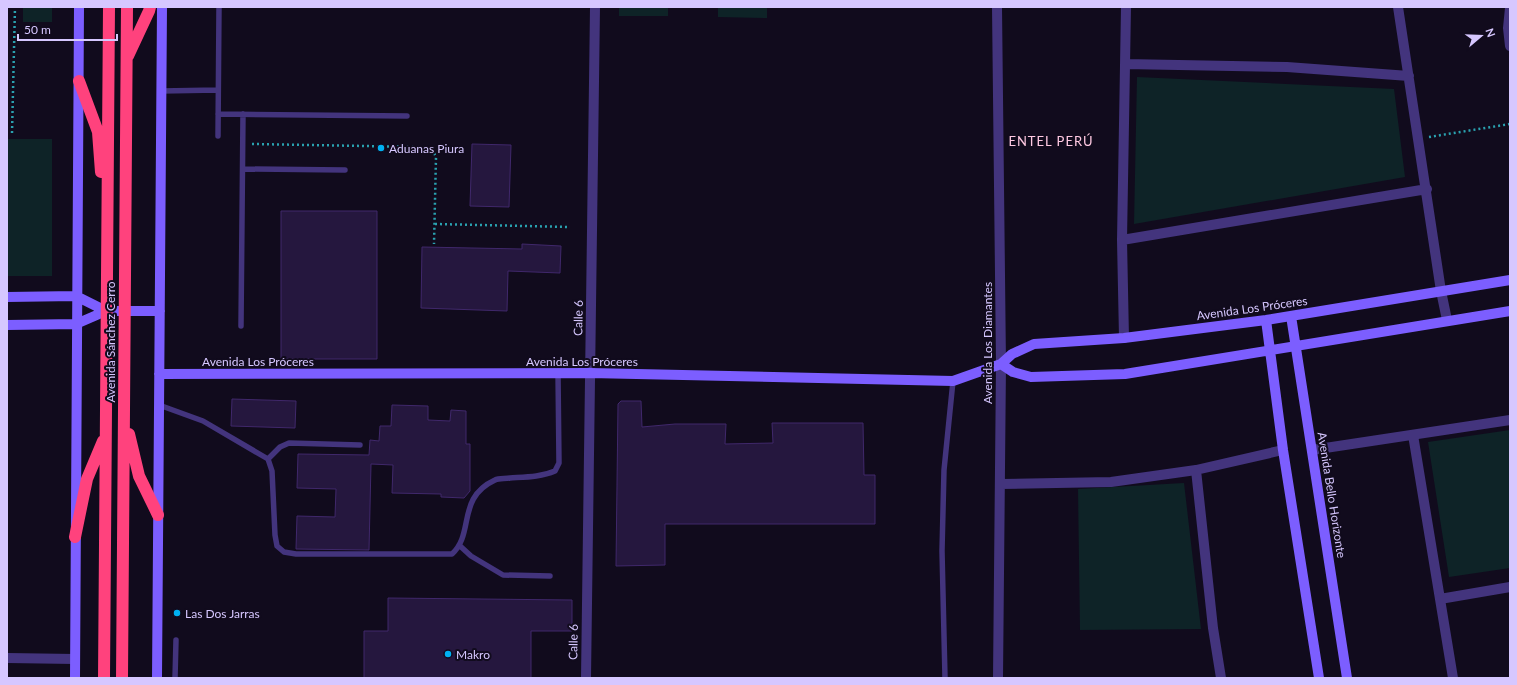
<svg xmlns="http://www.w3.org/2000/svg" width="1517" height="685" viewBox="0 0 1517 685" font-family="Lato,sans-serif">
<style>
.green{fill:#0e2327}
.building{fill:#25173e;stroke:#40286b}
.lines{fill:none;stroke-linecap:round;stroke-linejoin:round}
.path{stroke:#2aa2b0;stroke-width:2.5;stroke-dasharray:2 3;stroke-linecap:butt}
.lane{stroke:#43347d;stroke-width:5.5}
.street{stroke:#43347d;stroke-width:10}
.secondary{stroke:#7c5eff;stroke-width:10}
.highway{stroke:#ff427d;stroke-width:12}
.poi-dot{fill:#00b1f2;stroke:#110b1d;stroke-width:1.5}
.labels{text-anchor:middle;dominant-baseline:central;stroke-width:4;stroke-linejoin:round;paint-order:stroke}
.poi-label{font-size:12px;fill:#d6c7ff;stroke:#110b1d;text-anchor:start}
.street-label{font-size:12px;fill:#d6c7ff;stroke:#110b1d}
.neighbourhood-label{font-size:13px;letter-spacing:1px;fill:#ffc9e2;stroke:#110b1d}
</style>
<rect width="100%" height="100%" fill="#110b1d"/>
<!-- green -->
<path class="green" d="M23 7H52V22H23Z
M619 7H668V16H619Z
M718 7H767V18L718 17Z
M1137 77 1394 89 1405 177 1134 224Z
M7 139H52V276H7Z
M1510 430V568L1449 577 1428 442Z
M1184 483 1201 629 1080 630 1078 489Z"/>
<!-- building -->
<path class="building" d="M472 144 511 145 509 207 470 206Z
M281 211H377V359H281Z
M522 244 561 246 560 273 508 271 507 311 421 308 422 247 522 249Z
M232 399 296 401 295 428 231 426Z
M621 401H641L642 427 675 424H726L725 444 773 443 772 423H863L864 475H875V524H665V565L616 566 618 404Z
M392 405 428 406V420L450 421 451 410 466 411V444H470V491L464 498 441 497V494L392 493 393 465 371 464 369 550 296 549 297 516 335 517 336 489 297 488 298 454 369 455 370 440 379 441 380 426H391Z
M388 598 572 600V631H531V678H364V631H388Z"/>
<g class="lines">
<!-- path -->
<path class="path" d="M12 133 15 7
M1429 137 1510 124
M252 144 421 147 432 149 436 157 434 244
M435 224 570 227"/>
<!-- lane -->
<path class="lane" d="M161 91 218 90
M218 114 407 116
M218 136 219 7
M243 169 345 170
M241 326 243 114
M159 405 203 421 268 459 272 471 275 535 277 546 284 552 296 554H452C475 533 456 498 495 480 499 478 505 479 510 478 525 477 541 477 555 471L559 463 558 373
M268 459 280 447 289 443 360 445
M459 545 471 556 503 575 550 576
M175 678 176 640
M945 678 942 551 944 470 953 381"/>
<!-- street -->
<path class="street" d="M997 7 1001 364 998 678
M1398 7 1441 291 1447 320
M1510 8 1508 28 1510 46
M1125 64 1287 67 1409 76
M1122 240 1427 189
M1124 338 1122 240 1126 7
M1413 435 1453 678
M1312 450 1510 420
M1196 470 1213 628 1221 678
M1001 484 1111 482 1196 470 1283 450
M1440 599 1510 587
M7 658 75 659
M586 678 595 7"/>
<!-- secondary -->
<path class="secondary" d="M7 297 76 296 106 311
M1291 316 1347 678
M1266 320 1283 450 1319 678
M7 325 76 324 106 311H160
M1001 364 1013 372 1031 377 1125 374 1510 311
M159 374 590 373 953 381 1001 364 1012 354 1034 344 1124 338 1266 320 1510 280
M75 678 79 7
M157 678 162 7"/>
<!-- highway -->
<path class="highway" d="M128 56 149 11 150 7
M79 81 98 132 101 172
M129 434 139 476 158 515
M75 537 87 479 103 441
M104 678 109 7
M122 678 127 7"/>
</g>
<!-- markers -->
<g class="poi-dot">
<circle cx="381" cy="148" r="4"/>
<circle cx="177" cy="613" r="4"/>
<circle cx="448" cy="654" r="4"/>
</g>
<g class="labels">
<!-- poi labels -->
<g class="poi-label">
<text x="389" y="148">Aduanas Piura</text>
<text x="185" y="613">Las Dos Jarras</text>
<text x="456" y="654">Makro</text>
</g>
<!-- street labels -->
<g class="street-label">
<text transform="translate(1252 308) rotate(-8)">Avenida Los Próceres</text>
<text transform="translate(578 318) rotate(-89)">Calle 6</text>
<text transform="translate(110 342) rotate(-90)">Avenida Sánchez Cerro</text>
<text transform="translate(987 343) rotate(-90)">Avenida Los Diamantes</text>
<text x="258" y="361">Avenida Los Próceres</text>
<text x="582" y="361">Avenida Los Próceres</text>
<text transform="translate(1332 495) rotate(81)">Avenida Bello Horizonte</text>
<text transform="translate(573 642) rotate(-89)">Calle 6</text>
</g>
<!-- neighbourhood labels -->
<g class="neighbourhood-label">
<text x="1051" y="141">ENTEL PERÚ</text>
</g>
</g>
<!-- border -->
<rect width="1517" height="685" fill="none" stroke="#d6c7ff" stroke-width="16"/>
<!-- north arrow -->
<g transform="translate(1481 36) rotate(71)" stroke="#110b1d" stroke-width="3" paint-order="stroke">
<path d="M0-3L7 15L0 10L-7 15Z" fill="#d6c7ff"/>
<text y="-6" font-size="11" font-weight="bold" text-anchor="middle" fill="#d6c7ff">N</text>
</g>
<!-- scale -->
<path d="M18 34v6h99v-6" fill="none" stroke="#d6c7ff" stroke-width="2"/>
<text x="24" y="34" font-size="12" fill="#d6c7ff" stroke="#110b1d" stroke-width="3" paint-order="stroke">50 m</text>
</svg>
